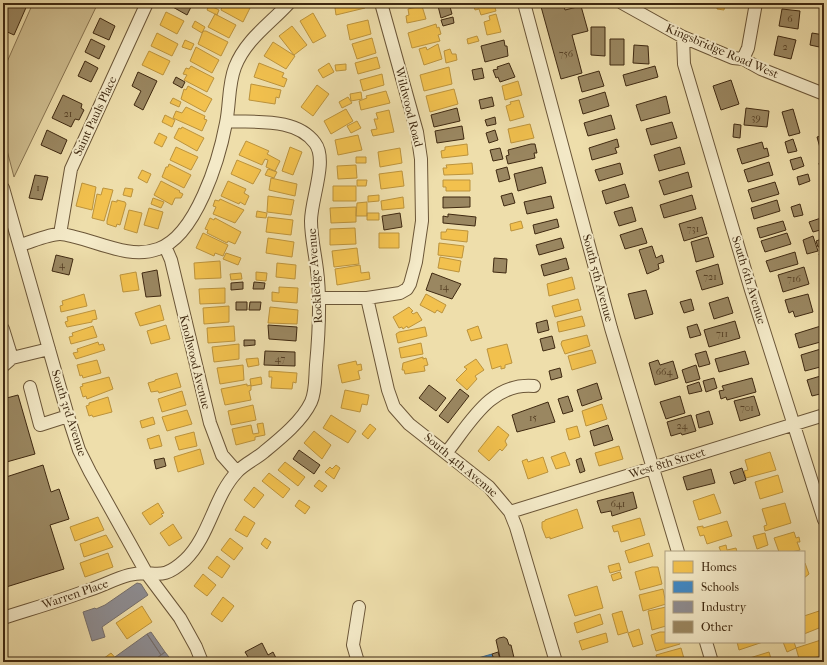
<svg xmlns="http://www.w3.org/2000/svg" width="827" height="665" viewBox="0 0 827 665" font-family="'IM FELL French Canon',serif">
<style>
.green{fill:#d0bf91;stroke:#887451}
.homes{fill:#f2c14e;stroke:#bc933c}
.schools{fill:#3f88c5;stroke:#3f6c8f}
.industry{fill:#8d8d92;stroke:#766f6b}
.building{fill:#9a8761;stroke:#3f2911}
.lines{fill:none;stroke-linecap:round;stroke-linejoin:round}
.minor-casing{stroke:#6b5638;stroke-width:14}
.minor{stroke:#f4eac8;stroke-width:12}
.labels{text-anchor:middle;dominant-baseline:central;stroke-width:4;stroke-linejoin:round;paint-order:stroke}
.number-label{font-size:10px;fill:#564025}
.street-label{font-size:12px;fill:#3f2911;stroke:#f4eac8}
</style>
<rect width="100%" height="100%" fill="#eedeab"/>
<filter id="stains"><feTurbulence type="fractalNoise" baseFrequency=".005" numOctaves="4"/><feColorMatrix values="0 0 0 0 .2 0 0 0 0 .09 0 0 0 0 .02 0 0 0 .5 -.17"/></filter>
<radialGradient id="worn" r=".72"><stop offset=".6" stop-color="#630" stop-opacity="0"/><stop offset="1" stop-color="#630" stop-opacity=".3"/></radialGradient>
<!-- green -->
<path class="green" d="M33 3H98L14 177 3 135V71Z"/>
<!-- homes -->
<path class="homes" d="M223 3H240L250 8 243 22 221 10Z
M340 3H363L365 8 336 15 335 8 340 6Z
M473 3H497L494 4 496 11 481 15 479 9 475 10Z
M718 3 725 4 724 10 717 9Z
M209 5 219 10 217 15 207 10Z
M422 6 426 19 407 23 406 16 409 15 408 9Z
M166 12 184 21 177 34 160 25Z
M313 13 326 36 313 43 300 21Z
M215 14 236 25 229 38 208 27Z
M496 14 501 32 487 35 484 22 490 20 489 16Z
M368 20 371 34 350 40 347 25Z
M195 21 205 27 202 33 192 27Z
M436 24 437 28 439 27 441 34 438 35 440 41 412 48 408 33Z
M292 26 307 45 294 55 279 36Z
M203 31H206L228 42 221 56 198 44Z
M157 33 178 44 172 56 151 46Z
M477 36 479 41 468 44 467 39Z
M372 38 376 53 357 59 352 44Z
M185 40 194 44 191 50 182 47Z
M273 42 295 56 286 69 264 56Z
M438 44 442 59 424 65 419 49 426 47 427 50Z
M196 47 219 60 212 73 190 61Z
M450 49 452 54H456L457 60 446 63 444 51Z
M149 51 170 61 163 75 142 65Z
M377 57 380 68 358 74 355 63Z
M259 63 284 73 282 77 287 79 284 87 254 77Z
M329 63 334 72 323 78 318 70Z
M346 64V70L336 71 335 65Z
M191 66 214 78 207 92 184 80 187 75 183 74 186 68 189 69Z
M449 67 452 84 424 91 420 75Z
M382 74 384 85 363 91 360 80Z
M518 81 522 95 505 100 502 86Z
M251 84 281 90 279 98 276 97 275 104 249 100Z
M317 85 329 94 313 116 301 107Z
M188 86 212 99 205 112 181 99 184 89 186 90Z
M454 89 458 104 430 112 426 96Z
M386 91 390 103 361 110 359 101 367 98 366 96Z
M361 92 362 99 351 101 350 94Z
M348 97 352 103 342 108 339 102Z
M173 98 181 102 179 107 170 103Z
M519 100 524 117 510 121 506 106 511 104 510 102Z
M186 107 205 116 204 119 207 120 202 131 173 118 176 111 182 113Z
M346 109 353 121 331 134 324 121Z
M389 110 394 132 373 136 371 130 377 129 374 119H378L376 113Z
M165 115 175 120 172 127 162 122Z
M357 121 361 128 351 133 347 126Z
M530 124 534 138 511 143 508 129Z
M182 127 204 138 197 151 174 138 179 128 181 129Z
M159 133 167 137 162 147 154 143Z
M358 135 362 150 338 155 335 140Z
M246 141 269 151 267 154 280 161 275 171 266 167 268 160 265 159 262 165 239 155Z
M467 144 468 155 442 158 441 151 445 150V147Z
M176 147 198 157 191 170 170 160Z
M290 147 302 152 293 175 282 171Z
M400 148 402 163 380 167 378 152Z
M356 157H366V163H356Z
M237 160 261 170 253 184 231 174Z
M472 163 473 174 444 175 443 168H447L446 165Z
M169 164 191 175 184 188 162 177 166 167H168Z
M356 165 357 178 338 179 337 166Z
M268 169 277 172 274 178 265 175Z
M142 170 151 174 147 183 138 178Z
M402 171 404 186 381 189 379 174Z
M271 178 297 184 295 196 269 190Z
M357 180H367L366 186H357Z
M443 180H470V191H446V187H443Z
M161 181 180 191 179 192 183 194 181 198H175L172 205 154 195Z
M228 181 246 189 244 193 249 196 245 205 240 202 239 204 221 196Z
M82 183 96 187 92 210 76 206Z
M333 186H356V201H333Z
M103 188 113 190 104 221 92 218 97 194 101 195Z
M125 188 133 189 131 197 123 195Z
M379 195V201L368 202V196Z
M268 196 294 200 291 215 267 212Z
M403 197 404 208 382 210 381 201Z
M153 198 164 202 161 208 151 204Z
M220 199 244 210 235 223 213 214 216 207 213 206 215 200 219 201Z
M117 200 125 202 126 204 120 225 117 224 116 227 107 224V221L112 201 117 202Z
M367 202V216H356L357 203Z
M356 207V222L331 223 330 208Z
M149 208 163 212 158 229 144 225Z
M129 210 142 213 137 233 124 229Z
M257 211 267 213 266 218 256 217Z
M367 213H379V220H367Z
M268 217 293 220 291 235 266 232Z
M210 218 214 220 215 218 241 232 235 244 228 241 227 243 207 233 208 230 205 229Z
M521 221 523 228 511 231 510 224Z
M355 228 356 244 330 245V229Z
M447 229 468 231 467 242 441 239V232H446Z
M203 233 228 245 223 256 215 253 214 256 196 248Z
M379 233H399V248H379Z
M268 238 294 242 292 257 266 253Z
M439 243 464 246 462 258 438 255Z
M357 248 359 264 334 267 332 251Z
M226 253 241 258 238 265 223 259Z
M440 257 461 261 459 272 438 268Z
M220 261 221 278 195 279 194 263Z
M277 263 296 265 295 279 276 277Z
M360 265 361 273 369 272 370 279 337 285 335 269Z
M136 272 139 290 123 292 120 275Z
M256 272 267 273 266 281 256 280Z
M241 273 242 279 231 280 230 274Z
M572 277 575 289 549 296 547 284Z
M279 287 298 288 297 303 272 301V292L279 293Z
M225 288V303L200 304 199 289Z
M84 294 87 306 61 312 60 306 63 305 62 301Z
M426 294 446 305 442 313 437 310 435 313 420 305Z
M578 299 581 310 555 317 552 306Z
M160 305 164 320 140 326 135 313Z
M229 306V322L204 324 203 308Z
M270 307 298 310 297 324 268 323Z
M409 307 413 311 411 312 413 314 417 312 422 320 408 328 407 326 403 329 402 327 399 328 393 317Z
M95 310 97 319 92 320V322L67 327 65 322 68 321 67 317Z
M582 316 585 326 559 332 557 322Z
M166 325 170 339 151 344 147 331Z
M93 326 97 337 71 344 69 337 73 336 72 333Z
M234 326 235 341 208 343 207 328Z
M478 326 482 338 471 341 467 330Z
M425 327 427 336 398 343 396 334 399 332Z
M587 335 590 346 565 354 561 344 562 341Z
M98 342 99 345 103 344 105 350 76 359 73 353 78 352 77 349Z
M421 343 423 354 401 358 399 348Z
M239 344V359L214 362 212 347Z
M507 344 512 363 505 365V368L501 369V366L492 369 487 349Z
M592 350 596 363 572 370 568 356Z
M423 357V359L426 358 428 365 424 366 425 371 405 374 404 370H402L403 363Z
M258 358 259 365 248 367 246 359Z
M476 359 484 370 475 376 477 379 467 390 456 380 467 369 464 367Z
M97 360 101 373 83 378 82 375 80 376 77 365Z
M356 361 357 365 361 364 362 370 358 371 360 379 342 383 338 365Z
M243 365 244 380 220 384 217 368Z
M269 371 297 373 296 383 293 382 292 389 271 388 272 377H269Z
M177 373 181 387 159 393 158 391 151 392 148 383 155 381V380Z
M109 377 113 389 87 399 86 396 83 397 80 387 83 386 82 384Z
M261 377 262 384 251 386 250 379Z
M247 384V386L251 385V390L249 391 251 400 225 405 221 389Z
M345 390 369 395 367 405 362 404 360 412 341 408Z
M182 391 186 405 162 412 158 399Z
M108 397 112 412 93 417 92 415 89 416 86 406 89 405V403Z
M602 404 607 419 586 426 582 411Z
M253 405 256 420 231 425 228 411Z
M187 410 192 424 167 431 162 417Z
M331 415 356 431 348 443 323 428Z
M153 417 155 424 142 428 140 421Z
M263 423 265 435 255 437V440L236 445 232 429 251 425 253 434 259 433 257 424Z
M370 424 376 429 368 439 362 434Z
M498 426 509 435 505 441 507 445 502 451 500 449 489 461 478 451Z
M577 426 580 437 569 440 566 429Z
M314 431 331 445 322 459 304 443Z
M194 432 197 446 179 450 175 437Z
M159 435 162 446 150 449 147 439Z
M619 446 623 459 599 466 595 453Z
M200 449 204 464 178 472 174 457Z
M565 452 570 465 556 469 551 457Z
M770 452 776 470 746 478 744 471 748 470 745 460Z
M543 457 548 472 528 479 522 461 527 459 528 462Z
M285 462 305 477 298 486 278 470Z
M336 465 340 468 334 479 325 472 330 467 332 469Z
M269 473 290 489 283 498 262 481Z
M778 475 783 492 760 499 755 482Z
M319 480 327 486 322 492 314 486Z
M254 487 264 495 254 508 244 500Z
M714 494 721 513 699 520 693 501Z
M299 500 310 507 305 514 295 506Z
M158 503 164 513 161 514 163 516 150 525 142 513Z
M785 503 791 523 765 531 764 526 767 525 762 509Z
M577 509 583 528 550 539V537L546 538 542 528V522L545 521V520Z
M244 516 255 523 247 537 235 530Z
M98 517 104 530 75 541 70 527Z
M640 518 645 535 621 542 618 531 614 532 612 526Z
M727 521 732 536 707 544 704 535 700 536 697 527 703 526V528Z
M173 524 182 538 169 546 160 533Z
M794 532 796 538 799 537 800 542H797L800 550 792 552H779L774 538Z
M765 533 768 545 757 549 753 536Z
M106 535 113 547 84 557 80 544Z
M230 538 243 548 234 560 221 550Z
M265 538 271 542 267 549 261 544Z
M649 543 653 556 629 563 625 551Z
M726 545 727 550 736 548 737 552H721L719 547Z
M108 553 113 567 85 577 80 563Z
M217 556 230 566 222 578 208 568Z
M619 563 621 570 610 573 608 566Z
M805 563 809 574 804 578V564Z
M652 567H658L662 584 640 590 635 572Z
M620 572 622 578 613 581 611 575Z
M203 574 216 585 207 596 194 586Z
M597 586 603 608 575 616 568 595Z
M663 589 666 604 643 611 639 595Z
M223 597 234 606 222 622 211 614Z
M142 606 152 622 127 639 116 623Z
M666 607V626L652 630 648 611Z
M622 611 628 632 618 635 612 614Z
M819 611 824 626 804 634V616Z
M600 614 603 624 577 633 574 623Z
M639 629 643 644 633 647 628 633Z
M660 632H666V642H679L680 644 656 651 651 635Z
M606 633 608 642 582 650 579 641Z
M824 639V655L800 662 796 648Z
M737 642H763L739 650Z
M783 642H794L796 648 787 652Z
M681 648 685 662H658L656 655Z
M769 652 772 662H740V661Z
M111 653 119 662H99Z"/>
<!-- schools -->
<path class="schools" d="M492 654 495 662H464Z"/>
<!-- industry -->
<path class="industry" d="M137 583 141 584 148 595 102 627 105 637 92 641 83 612 95 608 96 609 105 605Z
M151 632 165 652 161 655 147 634Z
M147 634 161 655 152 662H119L115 657Z
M165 652 173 662H152L161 655Z"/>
<!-- building -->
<path class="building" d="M3 3H28L14 35 3 30Z
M173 3H193L187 15 171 6Z
M449 3 452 14 441 18 438 6Z
M540 3H563L565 10 581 6 588 31 572 35 582 73 561 79Z
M782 9 800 11 798 29 779 26Z
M453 17 454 23 443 26 441 20Z
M100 18 115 26 109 40 93 33Z
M591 27H605V56L591 55Z
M812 33 824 35V48L810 45Z
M778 36 796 40 791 59 774 55Z
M91 39 105 46 99 59 85 52Z
M610 39H624V65H610Z
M504 40 505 46H507L508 56 485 62 481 46Z
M634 45 648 46 649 64 633 63Z
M85 61 98 68 91 82 78 76Z
M509 63 515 77 500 82 498 77 496 78 493 70 498 69 497 67Z
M655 66 658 77 626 86 623 75Z
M482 68 484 78 474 80 472 70Z
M599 71 604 86 582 92 578 77Z
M138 72 157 81 143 110 134 105 141 91 132 86Z
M176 77 185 82 182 88 173 83Z
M731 80 739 104 721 110 713 86Z
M605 92 609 106 583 114 579 100Z
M63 95 82 104 81 108 84 110 79 120 75 119 71 127 52 118Z
M666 96 670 113 641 121 636 105Z
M492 97 494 106 481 109 479 100Z
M457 108 460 121 434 127 431 115Z
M746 108 769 111 767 127 744 125Z
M793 109 800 133 789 136 782 112Z
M611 115 615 129 588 136 584 123Z
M495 117 496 124 487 126 485 120Z
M672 122 677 138 651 145 646 129Z
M734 124 741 125 740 138 733 137Z
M462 126 464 139 437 143 435 131Z
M47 130 67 140 61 154 41 145Z
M495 130 498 140 489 143 486 133Z
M824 135V155H822L817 137Z
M617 139 619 147 615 148 617 153 592 160 589 148Z
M793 139 797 151 788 153 785 142Z
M762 142 764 149 767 148 769 156 742 164 737 149Z
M531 144H535L537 153H534L535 158 508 164 506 156 509 155 508 150Z
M680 147 685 164 659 171 654 155Z
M500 148 503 159 493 161 490 150Z
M801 157 804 166 793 170 790 160Z
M769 162 773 175 748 182 744 170Z
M824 162V172L821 173 819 163Z
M620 163 623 174 599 181 595 170Z
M507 167 510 179 499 182 496 170Z
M542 167 546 183 518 191 514 174Z
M688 172 692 187 664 195 659 181Z
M808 174 810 181 799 185 797 177Z
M35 175 48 177 42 200 29 198Z
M775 182 779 194 752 202 748 190Z
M625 184 629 197 606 204 602 191Z
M512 193 515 203 504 206 501 196Z
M692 195 696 209 664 218 660 205Z
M551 196 554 208 527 214 524 202Z
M443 197H470V207L443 208Z
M777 200 780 211 754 219 751 208Z
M800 204 803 215 794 217 791 207Z
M632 207 636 221 619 226 614 212Z
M400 213 402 227 384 230 382 216Z
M448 214 476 217 475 226 443 223V216L448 217Z
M702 217 707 234 684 241 679 224Z
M821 218 824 229 813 232 809 222Z
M557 219 559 227 535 234 533 225Z
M783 221 786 230 760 238 757 228Z
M642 228 647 243 625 249 620 235Z
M787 233 791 244 765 252 761 241Z
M813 236 818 251 807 254 803 240Z
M708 237 714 257 696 262 691 242Z
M561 238 564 248 539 255 536 245Z
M824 238V245L818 247 816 241Z
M652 246 656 258 662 255 664 262 658 264 659 269 647 274 639 250Z
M795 252 798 264 770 272 766 261Z
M824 252V264H823L819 254Z
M56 255 73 259 69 275 52 271Z
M494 258 507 259 506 273 493 272Z
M566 258 569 269 544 276 541 265Z
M718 264 723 284 702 290 696 271Z
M804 267 809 284 783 292 778 275Z
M157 270 161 296 146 297 142 273Z
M432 273 461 284 452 299 426 290Z
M243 282V289L231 290V283Z
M254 282 265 283 264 289H253Z
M646 290 653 314 635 319 628 294Z
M808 294 813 312 795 317 793 311 789 313 785 300Z
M728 297 733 313 714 319 709 303Z
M691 299 694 310 684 313 680 302Z
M824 301V313L821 302Z
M236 302H247V310H236Z
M250 302H261L260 310H249Z
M547 320 549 330 538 333 536 323Z
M735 321 740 338 709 347 704 330Z
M697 324 701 335 690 338 687 327Z
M268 325 297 327 296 341 269 339Z
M824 325V341L799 348 795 334Z
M552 336 555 348 543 351 540 339Z
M244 340H255V345L244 346Z
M824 348V366L805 371 801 355Z
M265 351 295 352V366L264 365Z
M706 351 710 364 699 367 695 354Z
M745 351 749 364 719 372 715 359Z
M658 360 660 365 673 361 678 378 655 385 649 363Z
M696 365 700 379 686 383 682 370Z
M560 368 562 377 551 380 549 371Z
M824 375V393L812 396 807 380Z
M714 378 717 388 706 392 703 381Z
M752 378 756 392 727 400 726 397 721 399 719 391 724 390 722 386Z
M699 382 702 391 689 394 687 386Z
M597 383 602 399 582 406 577 390Z
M429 385 446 398 436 411 419 398Z
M460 389 469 396 448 423 439 416Z
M18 395 35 454 3 463V399Z
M568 396 573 411 563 414 558 399Z
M680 396 685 413 666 419 660 402Z
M754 396 760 415 740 421 734 401Z
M548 402 555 422 517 432 512 415Z
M709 411 713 424 699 428 696 415Z
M691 415 696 431 682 435 681 433 671 436 667 422Z
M608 425 613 440 594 446 590 431Z
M299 450 320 465 314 474 293 459Z
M164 458 166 466 156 469 154 460Z
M581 458 585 471 580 473 576 460Z
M43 465 51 492 59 489 69 519 50 525 64 569 3 588V478Z
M742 468 746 480 734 484 730 472Z
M711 469 715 483 687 490 683 477Z
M633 492 637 508 612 516 611 511 601 513 597 501Z
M504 637 507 639 509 645H511L515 662H501L496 640 499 638Z
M262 643 268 655 273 652 278 662H237L248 657 245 652Z
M498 652 501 662H495L492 654Z"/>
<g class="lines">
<defs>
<path id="minor" d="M524 3 611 328 678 552
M622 3 683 37 733 58 743 59 761 69 824 94
M683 37 684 64 751 290 824 520
M743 59 748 48 756 3
M3 188 68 416 79 450 90 472 147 574 180 618 196 647 202 662
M60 234 71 169 147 3
M20 245C31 242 49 234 60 234 65 234 71 236 75 237 101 243 131 259 158 249 196 236 219 160 226 123 230 104 228 85 235 67 246 39 270 24 289 3
M165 246 171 260 210 423 222 455 237 472
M318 298H367L400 293 407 289 410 284 416 262 422 221 421 159 417 132 381 3
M367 298 388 390 394 407 409 424 489 487 510 512 516 527 556 662
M3 329 12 358
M3 366 12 358 49 349
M30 387 40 425 68 416
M447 452C470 423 491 382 534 386
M510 512 824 415
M3 618C31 609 59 601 86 591 100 587 114 579 129 575 155 568 159 584 185 560 210 536 214 496 237 472 244 464 256 459 264 452 281 438 302 421 311 402 316 391 315 377 316 365 319 333 321 301 317 270 315 253 311 237 311 221 311 199 328 160 315 143 296 117 255 123 227 121
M706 642 712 662
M358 662 353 645 359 607"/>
</defs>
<!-- minor casing -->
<use href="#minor" class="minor-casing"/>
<!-- minor -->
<use href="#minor" class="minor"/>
</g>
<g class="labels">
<!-- number labels -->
<g class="number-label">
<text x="790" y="19">6</text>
<text x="785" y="47">2</text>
<text x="566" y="54">756</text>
<text x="68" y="114">21</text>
<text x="756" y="118">39</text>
<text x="38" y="188">1</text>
<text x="693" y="229">731</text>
<text x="62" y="265">4</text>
<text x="710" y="277">721</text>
<text x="794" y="279">716</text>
<text x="444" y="287">14</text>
<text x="722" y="334">711</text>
<text x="280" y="359">47</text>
<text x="664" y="372">664</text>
<text x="747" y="408">701</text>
<text x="533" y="418">15</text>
<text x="682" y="426">24</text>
<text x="618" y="504">641</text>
</g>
<!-- street labels -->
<g class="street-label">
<text transform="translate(722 51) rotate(23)">Kingsbridge Road West</text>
<text transform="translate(409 107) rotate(76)">Wildwood Road</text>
<text transform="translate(95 116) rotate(-65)">Saint Pauls Place</text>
<text transform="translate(315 276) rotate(-94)">Rockledge Avenue</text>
<text transform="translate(598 278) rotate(75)">South 5th Avenue</text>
<text transform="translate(749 280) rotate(73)">South 6th Avenue</text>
<text transform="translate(195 362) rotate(76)">Knollwood Avenue</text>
<text transform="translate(69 413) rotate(72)">South 3rd Avenue</text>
<text transform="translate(667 463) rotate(-17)">West 8th Street</text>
<text transform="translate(461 465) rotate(40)">South 4th Avenue</text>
<text transform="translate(75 594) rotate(-19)">Warren Place</text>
</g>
</g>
<!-- margin -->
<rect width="827" height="665" fill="none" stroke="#eedeab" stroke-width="16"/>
<rect x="4" y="4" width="819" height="657" fill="none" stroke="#3f2911" stroke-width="2"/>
<rect x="8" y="8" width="811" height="649" fill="none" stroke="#3f2911"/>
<!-- legend -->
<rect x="665" y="551" width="140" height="92" fill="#f4eac8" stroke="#ac9d7f"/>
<rect x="673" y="561" width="20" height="12" fill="#f2c14e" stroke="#ac9d7f"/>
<text x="701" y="571" font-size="12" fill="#3f2911">Homes</text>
<rect x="673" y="581" width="20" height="12" fill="#3f88c5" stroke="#ac9d7f"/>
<text x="701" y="591" font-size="12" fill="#3f2911">Schools</text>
<rect x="673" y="601" width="20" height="12" fill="#8d8d92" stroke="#ac9d7f"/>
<text x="701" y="611" font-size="12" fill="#3f2911">Industry</text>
<rect x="673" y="621" width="20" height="12" fill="#9a8761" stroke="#ac9d7f"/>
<text x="701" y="631" font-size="12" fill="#3f2911">Other</text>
<rect width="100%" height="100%" filter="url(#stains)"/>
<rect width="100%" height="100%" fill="url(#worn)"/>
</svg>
